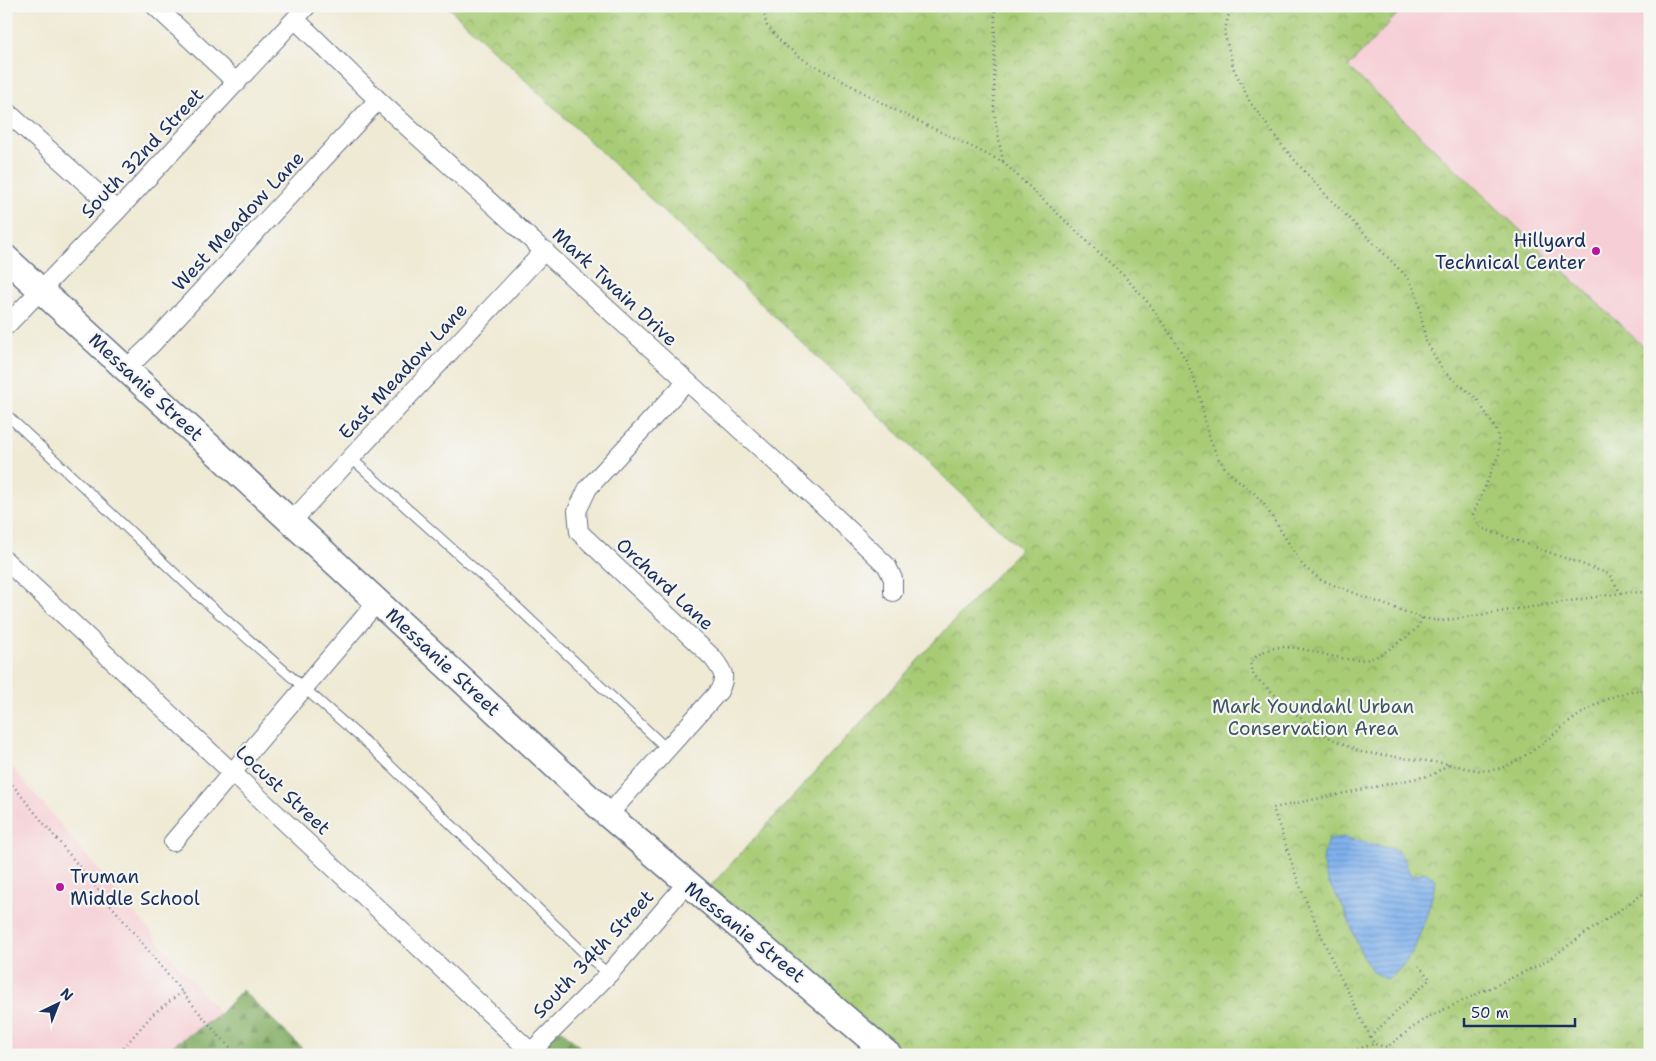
<svg xmlns="http://www.w3.org/2000/svg" width="1656" height="1061" viewBox="0 0 1656 1061" font-family="'Shantell Sans',sans-serif">
<style>
.built{fill:#f6cfd6}
.forest{fill:url(#forest-firs);stroke:#507062}
.park{fill:url(#park-crowns);stroke:#627e6a}
.water{fill:url(#water-rules);stroke:#4e70a5}
.lines{fill:none;stroke-linecap:round;stroke-linejoin:round}
.lane-casing{stroke:#657087;stroke-width:11}
.street-casing{stroke:#657087;stroke-width:20}
.secondary-casing{stroke:#657087;stroke-width:28}
.path{stroke:#657087;stroke-width:2.5;stroke-dasharray:1 4;stroke-linecap:butt}
.lane{stroke:#fff;stroke-width:9}
.street{stroke:#fff;stroke-width:18}
.secondary{stroke:#fff;stroke-width:25}
.poi-dot{fill:#b5179e;stroke:#f6f6f2;stroke-width:2}
.labels{text-anchor:middle;dominant-baseline:central;stroke-width:4.5;stroke-linejoin:round;paint-order:stroke}
.street-label{font-size:19px;fill:#1b2f5e;stroke:#f6f6f2}
.poi-label{font-size:19px;fill:#1b2f5e;stroke:#f6f6f2;text-anchor:end}
.park-label{font-size:19px;fill:#3e5664;stroke:#f6f6f2}
</style>
<defs>
<pattern id="forest-firs" width="22" height="20" patternUnits="userSpaceOnUse" patternTransform="scale(1.25)"><rect width="22" height="20" fill="#86b067"/><path d="M5 1l3.5 6h-7zM16 11l3.5 6h-7z" fill="#6d9058"/></pattern>
<pattern id="park-crowns" width="20" height="18" patternUnits="userSpaceOnUse" patternTransform="scale(1.25)"><rect width="20" height="18" fill="#a8cc76"/><path d="M2 6a3 3 0 1 1 6 0M12 15a3 3 0 1 1 6 0" fill="none" stroke="#88a664"/></pattern>
<pattern id="water-rules" width="6" height="5" patternUnits="userSpaceOnUse" patternTransform="scale(1.25)"><rect width="6" height="5" fill="#80b1ec"/><path d="M0 2.5h6" fill="none" stroke="#6890c2"/></pattern>
</defs>
<rect width="100%" height="100%" fill="#f6f6f2"/>
<filter id="ink" filterUnits="userSpaceOnUse"><feTurbulence type="fractalNoise" baseFrequency=".02" numOctaves="2"/><feDisplacementMap in="SourceGraphic" scale="10" xChannelSelector="R" yChannelSelector="G"/><feConvolveMatrix kernelMatrix="1 2 1 2 8 2 1 2 1" color-interpolation-filters="sRGB"/></filter>
<filter id="wash" filterUnits="userSpaceOnUse"><feTurbulence type="fractalNoise" baseFrequency=".0096" numOctaves="4" result="noise"/><feDisplacementMap in="SourceGraphic" scale="20" xChannelSelector="R" yChannelSelector="G"/><feGaussianBlur stdDeviation="1.12" result="paint"/><feColorMatrix in="noise" values="0 0 0 0 0 0 0 0 0 0 0 0 0 0 0 0 0 1.4 0 .05"/><feComposite in="paint" operator="in"/></filter>
<g filter="url(#wash)">
<rect width="100%" height="100%" fill="#efead4"/>
<!-- built -->
<path class="built" d="M1405 6H1650V353L1348 67Z
M6 760 220 1014 159 1055H6Z"/>
<!-- forest -->
<path class="forest" d="M242 990 309 1055H159L220 1014Z
M560 1029 589 1055H536Z"/>
<!-- park -->
<path class="park" d="M447 6H1405L1348 67 1650 353V1055H903L874 1028 708 889 1020 549Z"/>
<!-- water -->
<path class="water" d="M1344 837C1355 841 1390 847 1398 852 1407 858 1405 868 1412 876L1425 872 1435 879C1435 893 1419 940 1412 953 1406 963 1398 971 1389 979 1362 977 1354 927 1343 907 1338 896 1328 885 1325 873 1321 861 1324 850 1329 839Z"/>
</g>
<g filter="url(#ink)">
<g class="lines">
<defs>
<path id="lane" d="M6 414 199 596 368 744 586 955 609 974
M351 458 517 607 666 748
M859 1055 873 1043"/>
<path id="street" d="M155 6 237 83
M295 19 378 100 823 505 887 566 893 579V592
M6 111 117 211
M6 326 117 211 307 6
M126 369 152 344 378 100
M292 521 545 250
M6 561 531 1052 609 974 686 884
M608 815 719 691C727 675 723 672 713 658L579 532 577 511 588 488 686 382
M173 842 378 601"/>
<path id="secondary" d="M6 258 608 815 889 1055"/>
</defs>
<!-- lane casing -->
<use href="#lane" class="lane-casing"/>
<!-- street casing -->
<use href="#street" class="street-casing"/>
<!-- secondary casing -->
<use href="#secondary" class="secondary-casing"/>
<!-- path -->
<path class="path" d="M761 6 767 26 782 43 803 59 895 110 1003 162 1126 278 1151 306 1175 341 1187 362 1198 390 1209 437 1218 458 1228 472 1254 493 1264 504 1303 566 1321 580 1372 600 1422 618 1441 621 1621 593 1650 592
M995 6 994 111 1003 162
M1240 6 1229 14 1224 32 1234 69 1250 102 1284 148 1323 192 1408 278 1417 295 1426 341 1443 371 1477 399 1498 433 1499 454 1473 515 1479 527 1609 574 1620 592
M1422 618C1418 630 1410 635 1399 642 1388 650 1377 659 1362 660 1325 662 1278 628 1250 663L1254 676 1306 723 1332 739 1360 752 1449 764 1432 775 1273 808 1299 884 1332 960 1374 1044 1387 1047 1424 1019 1543 963 1650 889
M1449 764C1463 767 1477 772 1491 770 1509 768 1524 756 1539 746 1573 719 1604 691 1650 689
M6 777 182 992 218 1035 238 1055
M1370 1037 1430 979 1419 966
M117 1055 153 1014 182 992
M1338 1055 1374 1044"/>
<!-- lane -->
<use href="#lane" class="lane"/>
<!-- street -->
<use href="#street" class="street"/>
<!-- secondary -->
<use href="#secondary" class="secondary"/>
</g>
</g>
<!-- markers -->
<g class="poi-dot">
<circle cx="1596" cy="251" r="5"/>
<circle cx="60" cy="887" r="5"/>
</g>
<g class="labels">
<!-- street labels -->
<g class="street-label">
<text transform="translate(142 153) rotate(-47)">South 32nd Street</text>
<text transform="translate(238 221) rotate(-47)">West Meadow Lane</text>
<text transform="translate(615 287) rotate(43)">Mark Twain Drive</text>
<text transform="translate(403 371) rotate(-47)">East Meadow Lane</text>
<text transform="translate(146 387) rotate(43)">Messanie Street</text>
<text transform="translate(665 584) rotate(43)">Orchard Lane</text>
<text transform="translate(443 662) rotate(43)">Messanie Street</text>
<text transform="translate(283 790) rotate(43)">Locust Street</text>
<text transform="translate(745 932) rotate(39)">Messanie Street</text>
<text transform="translate(593 954) rotate(-47)">South 34th Street</text>
</g>
<!-- poi labels -->
<g class="poi-label">
<text x="1586" y="240">Hillyard<tspan x="1586" dy="22">Technical Center</tspan></text>
<text x="70" y="876" text-anchor="start">Truman<tspan x="70" dy="22">Middle School</tspan></text>
</g>
<!-- park labels -->
<g class="park-label">
<text x="1313" y="706">Mark Youndahl Urban<tspan x="1313" dy="22">Conservation Area</tspan></text>
</g>
</g>
<!-- margin -->
<rect width="1656" height="1061" fill="none" stroke="#f6f6f2" stroke-width="25"/>
<!-- north arrow -->
<g transform="translate(58 1004) rotate(43)" stroke="#f6f6f2" stroke-width="4" paint-order="stroke">
<path d="M0-4L9 19L0 12L-9 19Z" fill="#1b2f5e"/>
<text y="-8" font-size="14" font-weight="bold" text-anchor="middle" fill="#1b2f5e">N</text>
</g>
<!-- scale -->
<path d="M1464 1018v8h111v-8" fill="none" stroke="#1b2f5e" stroke-width="2.5"/>
<text x="1471" y="1018" font-size="15" fill="#1b2f5e" stroke="#f6f6f2" stroke-width="4" paint-order="stroke">50 m</text>
</svg>
